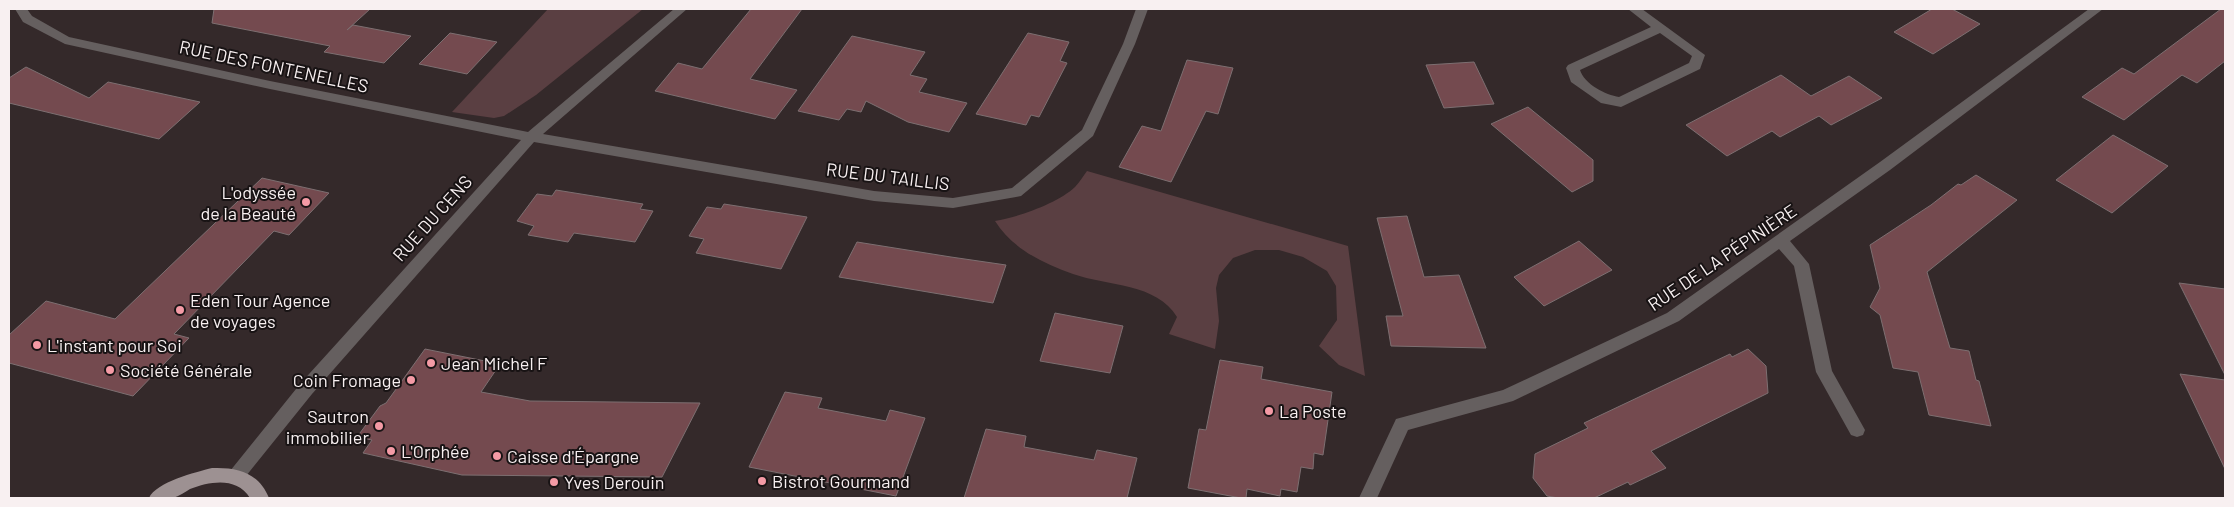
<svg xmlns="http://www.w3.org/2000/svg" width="2234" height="507" viewBox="0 0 2234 507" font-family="Barlow,sans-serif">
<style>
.green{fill:#5a3f42}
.building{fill:#744a4f;stroke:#7d6f71}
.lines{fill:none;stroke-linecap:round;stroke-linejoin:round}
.minor{fill:#655f5f;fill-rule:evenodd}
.major{fill:#9d9192;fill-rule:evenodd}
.poi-dot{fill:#f49aa5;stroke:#181314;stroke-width:2}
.labels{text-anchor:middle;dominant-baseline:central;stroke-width:4;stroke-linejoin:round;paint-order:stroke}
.street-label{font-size:18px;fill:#f8f0f1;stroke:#181314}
.poi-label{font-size:18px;fill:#f8f0f1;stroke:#181314;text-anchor:start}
</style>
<rect width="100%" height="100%" fill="#34292a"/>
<!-- green -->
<path class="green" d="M548 9H643L536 95 504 116 494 118 452 112Z
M1087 171 1348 246 1365 376 1339 365 1319 346 1337 320 1336 286 1327 271 1303 257 1279 250H1255L1233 258 1219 275 1216 288 1219 321 1215 349 1169 334 1177 317C1157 283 1107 286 1073 274 1042 263 1013 249 995 221 1019 217 1058 203 1075 187 1080 182 1083 176 1087 171Z"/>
<!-- building -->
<path class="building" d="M214 9H370L347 30 353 25 411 36 384 63 324 52 330 46 212 23Z
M751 9H802L750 79 797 90 775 119 655 91 678 63 702 69Z
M1932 9H1952L1980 24 1933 54 1894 32Z
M2221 9H2225V61L2197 83 2182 75 2124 120 2082 97 2122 68 2134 74Z
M450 33 497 42 467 74 419 64Z
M1028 33 1069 42 1060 61 1067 63 1039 117 1031 115 1026 125 976 114Z
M852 36 925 52 910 75 927 79 919 92 967 103 949 132 908 122 866 101 861 112 847 109 839 120 798 111Z
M1187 60 1233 68 1218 114 1206 111 1171 182 1119 167 1142 126 1161 131Z
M1474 62 1494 104 1444 108 1426 65Z
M26 67 89 98 108 82 200 102 159 139 9 103V78Z
M1781 75 1811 96 1849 76 1882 98 1831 125 1819 116 1780 137 1772 131 1727 156 1686 125Z
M1528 107 1593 160V181L1572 192 1491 124Z
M2113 135 2168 166 2112 213 2056 180Z
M1976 175 2017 200 1927 272 1950 348 1969 351 1976 380 1979 381 1991 426 1929 415 1918 372 1893 368 1880 315 1870 307 1880 288 1870 245 1931 205 1958 184 1961 185Z
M262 178 329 193 289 235 274 231 174 334 189 338 133 396 9 363V335L46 301 115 319Z
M556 190 643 204 640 209 653 211 635 242 574 233 568 242 528 235 534 226 517 221 537 194 552 196Z
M724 204 807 217 781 269 696 253 704 239 689 236 707 207 721 209Z
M1407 216 1424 277 1459 275 1486 348 1391 346 1386 316H1403L1377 218Z
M1579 241 1612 270 1544 306 1514 277Z
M857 242 951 257 1006 265 993 303 839 277Z
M2179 283 2225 289V375Z
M1055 313 1123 326 1110 373 1040 361Z
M425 349 500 364 481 392 530 401 700 403 662 477 462 475 363 453 372 440 357 437 380 406 386 403Z
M1748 349 1766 366 1768 393 1651 451 1666 468 1630 485 1628 482 1594 498H1558L1547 496 1533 478 1535 454 1588 428 1584 423 1730 354 1732 357Z
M1220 360 1263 367 1261 379 1332 392 1323 455 1314 453 1313 469 1301 467 1297 492 1281 489 1280 496 1247 489 1246 498H1241L1188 488 1199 429 1206 430Z
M2180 374 2225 380V469Z
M785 392 822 398 818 408 886 421 890 410 925 418 896 496 749 467Z
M986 429 1026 436 1024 447 1094 460 1097 450 1137 458 1127 498H964Z"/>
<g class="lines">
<!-- minor -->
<path class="minor" d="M15 9H27L32 16 69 37 270 81 528 132 674 9H687L543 134 874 191 953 198 1012 188 1082 130 1123 44 1136 9H1148L1135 44 1093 136 1021 196 1016 197 953 208 874 201 534 142 312 394 242 481 236 484 230 481 227 476 230 471 300 384 521 140 270 89 65 44 23 22Z
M1628 9H1642L1705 55 1700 69 1621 107 1601 103 1571 82 1566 68 1568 65 1651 27ZM1660 33 1692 56 1689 63 1619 97C1606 95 1584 84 1580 70Z
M2089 9H2103L1890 170 1790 241 1809 264 1832 371 1865 430 1863 435 1857 437 1851 435 1816 372 1794 266 1779 249 1679 321 1513 401 1408 430 1377 498H1359L1396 419 1503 390 1667 313 1880 162Z"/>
<!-- major -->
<path class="major" d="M212 468C238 467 259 473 269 498H250C237 477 211 481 190 489 185 492 179 496 173 498 166 500 156 498 149 498 156 482 196 472 212 468Z"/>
</g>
<!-- markers -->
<g class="poi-dot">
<circle cx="306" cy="202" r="5"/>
<circle cx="180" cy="310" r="5"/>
<circle cx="37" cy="345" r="5"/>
<circle cx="431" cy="363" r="5"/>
<circle cx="110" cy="370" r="5"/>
<circle cx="411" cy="380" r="5"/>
<circle cx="1269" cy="411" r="5"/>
<circle cx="379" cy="426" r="5"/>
<circle cx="391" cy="451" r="5"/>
<circle cx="497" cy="456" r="5"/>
<circle cx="762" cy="481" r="5"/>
<circle cx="554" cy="482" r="5"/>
</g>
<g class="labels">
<!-- street labels -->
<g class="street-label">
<text transform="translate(274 66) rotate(12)">RUE DES FONTENELLES</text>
<text transform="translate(888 176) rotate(7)">RUE DU TAILLIS</text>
<text transform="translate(432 218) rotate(-48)">RUE DU CENS</text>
<text transform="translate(1722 257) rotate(-34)">RUE DE LA PÉPINIÈRE</text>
</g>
<!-- poi labels -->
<g class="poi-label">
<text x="296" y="192" text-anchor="end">L'odyssée<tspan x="296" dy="21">de la Beauté</tspan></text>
<text x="190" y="300">Eden Tour Agence<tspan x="190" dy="21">de voyages</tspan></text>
<text x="47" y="345">L'instant pour Soi</text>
<text x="441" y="363">Jean Michel F</text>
<text x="120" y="370">Société Générale</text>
<text x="401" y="380" text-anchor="end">Coin Fromage</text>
<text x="1279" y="411">La Poste</text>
<text x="369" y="416" text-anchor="end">Sautron<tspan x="369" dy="21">immobilier</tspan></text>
<text x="401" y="451">L'Orphée</text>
<text x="507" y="456">Caisse d'Épargne</text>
<text x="772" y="481">Bistrot Gourmand</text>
<text x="564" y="482">Yves Derouin</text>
</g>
</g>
<!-- border -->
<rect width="2234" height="507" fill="none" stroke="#f8f0f1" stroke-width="20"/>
</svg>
